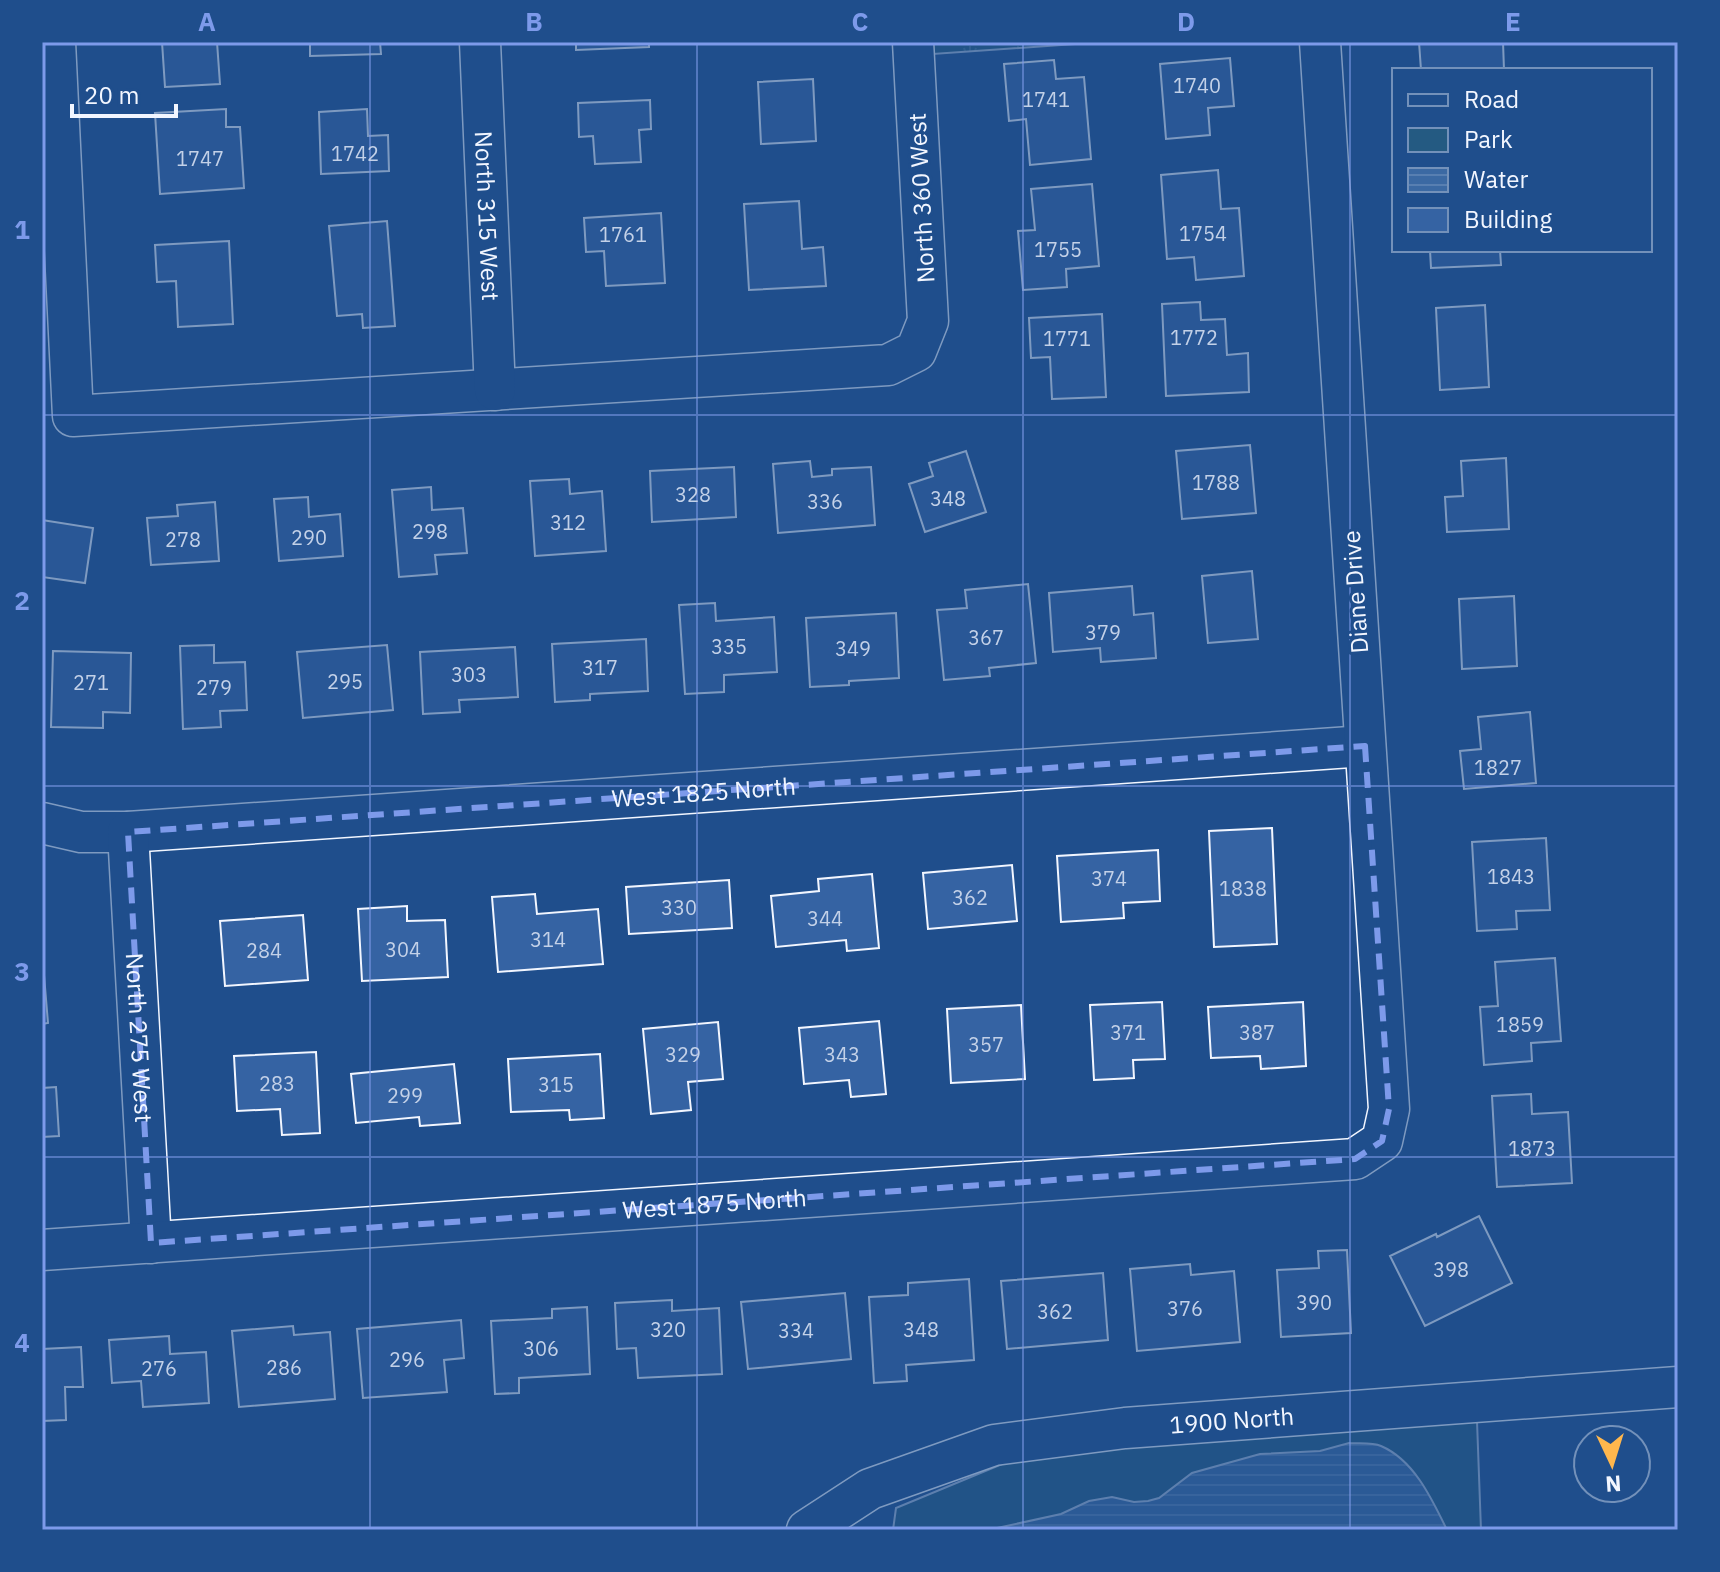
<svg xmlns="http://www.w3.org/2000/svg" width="1720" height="1572" viewBox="0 0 1720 1572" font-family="'IBM Plex Sans',sans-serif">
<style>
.grass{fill:url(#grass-tufts);stroke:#a8bbd7;stroke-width:2}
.park{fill:#245a82;stroke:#a8bbd7;stroke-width:2}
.water{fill:url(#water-rules);stroke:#a8bbd7;stroke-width:2}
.building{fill:#3563a3;stroke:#f2f6ff;stroke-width:2}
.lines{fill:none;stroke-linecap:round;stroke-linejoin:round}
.minor-casing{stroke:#f2f6ff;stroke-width:43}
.minor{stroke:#1f4e8c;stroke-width:40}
.marked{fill:none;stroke:#7d9aea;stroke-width:6;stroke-dasharray:16 10;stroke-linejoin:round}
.grid{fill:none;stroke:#7d9aea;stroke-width:2;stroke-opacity:0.55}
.labels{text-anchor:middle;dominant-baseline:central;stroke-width:6;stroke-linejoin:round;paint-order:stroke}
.number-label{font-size:20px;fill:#c3d1e8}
.street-label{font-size:24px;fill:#f2f6ff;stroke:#1f4e8c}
.neatline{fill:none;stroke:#7d9aea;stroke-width:3}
.grid-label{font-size:26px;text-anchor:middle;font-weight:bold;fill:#7d9aea}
</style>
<defs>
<pattern id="grass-tufts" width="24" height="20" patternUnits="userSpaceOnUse" patternTransform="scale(2)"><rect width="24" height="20" fill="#245a82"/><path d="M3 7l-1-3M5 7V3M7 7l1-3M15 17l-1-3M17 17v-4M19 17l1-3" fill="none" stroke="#447295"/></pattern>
<pattern id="water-rules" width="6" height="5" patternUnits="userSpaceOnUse" patternTransform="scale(2)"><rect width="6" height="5" fill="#3b69a3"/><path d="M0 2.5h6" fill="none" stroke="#587fb1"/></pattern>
</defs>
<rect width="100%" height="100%" fill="#1f4e8c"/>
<!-- grass -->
<path class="grass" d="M932 42H1103L933 54Z"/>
<!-- park -->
<path class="park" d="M1477 1421 1481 1530H893L896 1508 1007 1462 1133 1444Z"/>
<!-- water -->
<path class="water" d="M1349 1443C1359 1444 1372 1442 1381 1446 1414 1460 1432 1499 1447 1530H988L1061 1514 1089 1501 1112 1497 1134 1502 1148 1501 1159 1498 1192 1473 1260 1454 1320 1451Z"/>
<!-- building -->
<path class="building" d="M162 42H217L220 84 165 87Z
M310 42H380L381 54 310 56Z
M576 42H649V47L576 50Z
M1419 42H1503L1504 70H1421Z
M1230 58 1234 106 1208 108 1210 135 1166 139 1160 64Z
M1054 60 1056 79 1084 77 1091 159 1030 165 1026 119 1009 121 1004 64Z
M813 79 816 141 761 144 758 82Z
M650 100 651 129 639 130 641 162 595 164 593 136 579 137 578 103Z
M226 109V127H240L244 188 160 194 155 113Z
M367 109 368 136 388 135 389 171 321 174 319 112Z
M1218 170 1221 209 1239 208 1244 276 1196 280 1194 257 1167 259 1161 175Z
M1092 184 1099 266 1066 269 1067 287 1023 290 1018 231 1035 230 1031 189Z
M799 201 802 249 823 247 826 286 749 290 744 204Z
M661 213 665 283 606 286 604 251 586 252 584 218Z
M387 221 395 326 363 328 362 314 337 316 329 226Z
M229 241 233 324 178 327 176 281 157 282 155 245Z
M1430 250H1500L1501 265 1431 268Z
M1200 302 1201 320 1225 319 1227 355 1248 353 1249 392 1166 396 1162 304Z
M1485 305 1489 387 1440 390 1436 308Z
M1102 314 1106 397 1052 399 1050 357 1031 358 1029 318Z
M1250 445 1256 513 1182 519 1176 451Z
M966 451 986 512 925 532 909 484 933 476 929 463Z
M1506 458 1509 529 1447 532 1445 497 1463 496 1461 461Z
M810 461 812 477 832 475V469L871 467 875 525 778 533 773 464Z
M734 467 736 517 652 522 650 471Z
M569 479 570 494 602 491 606 551 535 556 530 481Z
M431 487 432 510 463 508 467 553 435 555 437 574 399 577 392 490Z
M308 497 309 517 340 514 343 556 279 561 274 499Z
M215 502 219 561 151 565 147 518 178 516 177 505Z
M42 520 93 528 85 583 42 577Z
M1252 571 1258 639 1208 643 1202 576Z
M1028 584 1036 663 989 668 990 676 944 680 937 610 967 608 965 590Z
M1132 586 1134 615 1153 613 1156 658 1101 662 1100 648 1053 652 1049 593Z
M1514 596 1517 666 1462 669 1459 599Z
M715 603 716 621 774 617 777 672 724 675V692L685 694 679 605Z
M896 613 899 678 849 681V685L810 687 806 618Z
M646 639 648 691 590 694V700L555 702 552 644Z
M214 645V663L245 662 247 710 220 711 221 727 183 729 180 646Z
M387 645 393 710 303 718 297 652Z
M515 647 518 697 459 700 460 712 423 714 420 652Z
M53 651 131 653 130 713 103 712V728L51 727Z
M1530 712 1536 783 1464 789 1460 751 1481 749 1478 717Z
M1272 828 1277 944 1214 947 1209 831Z
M1546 838 1550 910 1516 911 1517 929 1477 931 1472 842Z
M1158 850 1160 901 1123 903 1124 918 1061 922 1057 856Z
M1012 865 1017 921 928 929 923 873Z
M872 874 879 948 847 951 846 940 776 947 771 896 819 891 818 879Z
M729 880 732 928 629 934 626 887Z
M535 894 537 914 598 909 603 964 498 972 492 897Z
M407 906V921L445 920 448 977 362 981 358 909Z
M303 915 308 980 225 986 220 921Z
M42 951 48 1023 42 1024Z
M1555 958 1561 1041 1531 1043 1532 1061 1484 1065 1480 1007 1498 1006 1495 962Z
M1162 1002 1165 1059 1133 1060 1134 1078 1094 1080 1090 1005Z
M1303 1002 1306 1066 1261 1069 1260 1056 1211 1058 1208 1007Z
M1021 1005 1025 1079 951 1083 947 1009Z
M879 1021 886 1094 851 1097 849 1080 804 1084 799 1028Z
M718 1022 723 1079 688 1082 691 1110 651 1114 643 1029Z
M316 1052 320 1133 282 1135 280 1109 237 1111 234 1056Z
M600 1054 604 1118 570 1120 569 1110 511 1112 508 1059Z
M454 1064 460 1123 420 1126 419 1117 356 1123 351 1074Z
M56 1087 59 1136 42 1137V1088Z
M1531 1094 1532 1114 1568 1112 1572 1183 1497 1187 1492 1096Z
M1479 1216 1512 1283 1425 1326 1390 1256 1436 1234 1437 1237Z
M1347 1250 1351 1333 1281 1337 1277 1270 1319 1268 1318 1251Z
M1190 1264 1191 1275 1234 1271 1240 1342 1137 1351 1130 1269Z
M1103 1273 1108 1340 1007 1349 1001 1281Z
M969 1279 974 1360 906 1365 907 1381 874 1383 869 1297 908 1295V1283Z
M845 1293 851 1359 748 1369 741 1302Z
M672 1300V1311L719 1308 722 1374 638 1378 636 1348 617 1349 615 1303Z
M587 1307 590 1374 519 1378V1393L495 1394 491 1321 552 1318V1309Z
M461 1320 464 1358 444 1360 447 1392 363 1398 357 1329Z
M293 1326 294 1335 330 1332 335 1399 239 1407 232 1331Z
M169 1336 170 1354 206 1352 209 1403 143 1407 141 1381 112 1383 109 1340Z
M81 1347 83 1387H65L66 1420 42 1421V1349Z"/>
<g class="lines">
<defs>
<g id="minor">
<path d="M55 42 73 416 888 365 916 351 928 321 913 42"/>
<path id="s1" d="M480 42 495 390"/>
<path id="s2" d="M42 823 81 832H128L1365 746"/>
<path id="s3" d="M128 832 151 1243"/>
<path id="s4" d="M42 1250 1355 1159 1382 1141 1389 1109 1320 42"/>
<path id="s5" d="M807 1530 870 1489 994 1445 1125 1428 1678 1387"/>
</g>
</defs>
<!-- minor casing -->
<use href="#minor" class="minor-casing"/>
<!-- minor -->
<use href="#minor" class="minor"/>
</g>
<!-- marked area -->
<path d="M0 0H1720V1572H0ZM1365 746 1389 1109 1382 1141 1355 1159 151 1243 128 832Z" fill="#1f4e8c" fill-opacity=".55" fill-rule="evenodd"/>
<path class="marked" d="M1365 746 1389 1109 1382 1141 1355 1159 151 1243 128 832Z"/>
<!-- grid -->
<path class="grid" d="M370 42V1530M697 42V1530M1023 42V1530M1350 42V1530M42 415H1678M42 786H1678M42 1157H1678"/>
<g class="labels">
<!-- number labels -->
<g class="number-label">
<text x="1197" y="85">1740</text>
<text x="1046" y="99">1741</text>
<text x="355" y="153">1742</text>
<text x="200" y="158">1747</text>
<text x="1203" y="233">1754</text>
<text x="623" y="234">1761</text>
<text x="1058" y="249">1755</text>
<text x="1194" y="337">1772</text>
<text x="1067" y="338">1771</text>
<text x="1216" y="482">1788</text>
<text x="693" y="494">328</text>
<text x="948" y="498">348</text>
<text x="825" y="501">336</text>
<text x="568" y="522">312</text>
<text x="430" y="531">298</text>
<text x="309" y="537">290</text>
<text x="183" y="539">278</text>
<text x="1103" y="632">379</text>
<text x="986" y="637">367</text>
<text x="729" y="646">335</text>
<text x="853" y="648">349</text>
<text x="600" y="667">317</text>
<text x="469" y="674">303</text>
<text x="345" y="681">295</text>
<text x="91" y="682">271</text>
<text x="214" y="687">279</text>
<text x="1498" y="767">1827</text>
<text x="1511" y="876">1843</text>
<text x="1109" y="878">374</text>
<text x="1243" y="888">1838</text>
<text x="970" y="897">362</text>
<text x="679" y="907">330</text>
<text x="825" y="918">344</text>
<text x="548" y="939">314</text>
<text x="403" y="949">304</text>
<text x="264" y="950">284</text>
<text x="1520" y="1024">1859</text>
<text x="1128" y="1032">371</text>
<text x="1257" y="1032">387</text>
<text x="986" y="1044">357</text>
<text x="683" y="1054">329</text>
<text x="842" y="1054">343</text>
<text x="277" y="1083">283</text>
<text x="556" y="1084">315</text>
<text x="405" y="1095">299</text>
<text x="1532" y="1148">1873</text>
<text x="1451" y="1269">398</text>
<text x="1314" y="1302">390</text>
<text x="1185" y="1308">376</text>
<text x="1055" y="1311">362</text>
<text x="668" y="1329">320</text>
<text x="921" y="1329">348</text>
<text x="796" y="1330">334</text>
<text x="541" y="1348">306</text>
<text x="407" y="1359">296</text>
<text x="284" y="1367">286</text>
<text x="159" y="1368">276</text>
</g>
<!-- street labels -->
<g class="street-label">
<text transform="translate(921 198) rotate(-93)">North 360 West</text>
<text stroke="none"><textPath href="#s1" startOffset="174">North 315 West</textPath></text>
<text transform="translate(1355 592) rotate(-94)">Diane Drive</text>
<text stroke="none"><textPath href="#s2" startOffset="664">West 1825 North</textPath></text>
<text stroke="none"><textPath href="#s3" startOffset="206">North 275 West</textPath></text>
<text stroke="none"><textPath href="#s4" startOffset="674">West 1875 North</textPath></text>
<text stroke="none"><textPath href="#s5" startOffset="446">1900 North</textPath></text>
</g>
</g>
<!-- border -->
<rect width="1720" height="1572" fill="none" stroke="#1f4e8c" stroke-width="88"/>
<!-- legend -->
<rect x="1392" y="68" width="260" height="184" fill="#1f4e8c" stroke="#7391ba" stroke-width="2"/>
<rect x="1408" y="94" width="40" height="12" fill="#1f4e8c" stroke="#7391ba" stroke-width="2"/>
<text x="1464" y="108" font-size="24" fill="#f2f6ff">Road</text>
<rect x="1408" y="128" width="40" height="24" fill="#245a82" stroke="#7391ba" stroke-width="2"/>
<text x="1464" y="148" font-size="24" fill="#f2f6ff">Park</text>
<rect x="1408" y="168" width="40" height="24" fill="url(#water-rules)" stroke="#7391ba" stroke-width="2"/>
<text x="1464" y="188" font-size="24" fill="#f2f6ff">Water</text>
<rect x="1408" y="208" width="40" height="24" fill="#3563a3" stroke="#7391ba" stroke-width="2"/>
<text x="1464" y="228" font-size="24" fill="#f2f6ff">Building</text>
<!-- north arrow -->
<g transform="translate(1612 1464) rotate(176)"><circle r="38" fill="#1f4e8c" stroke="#7391ba" stroke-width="2"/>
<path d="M0-6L14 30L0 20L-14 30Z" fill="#ffb74d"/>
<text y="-12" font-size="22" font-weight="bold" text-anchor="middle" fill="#f2f6ff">N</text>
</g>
<!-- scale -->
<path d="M72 104v12h104v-12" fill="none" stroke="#f2f6ff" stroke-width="4"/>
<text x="84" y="104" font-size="24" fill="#f2f6ff" stroke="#1f4e8c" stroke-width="6" paint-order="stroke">20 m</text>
<rect x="44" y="44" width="1632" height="1484" class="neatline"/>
<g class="grid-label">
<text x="207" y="31">A</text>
<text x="534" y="31">B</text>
<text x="860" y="31">C</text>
<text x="1186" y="31">D</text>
<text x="1513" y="31">E</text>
<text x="22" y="239">1</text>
<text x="22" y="610">2</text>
<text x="22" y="981">3</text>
<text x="22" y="1352">4</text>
</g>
</svg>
